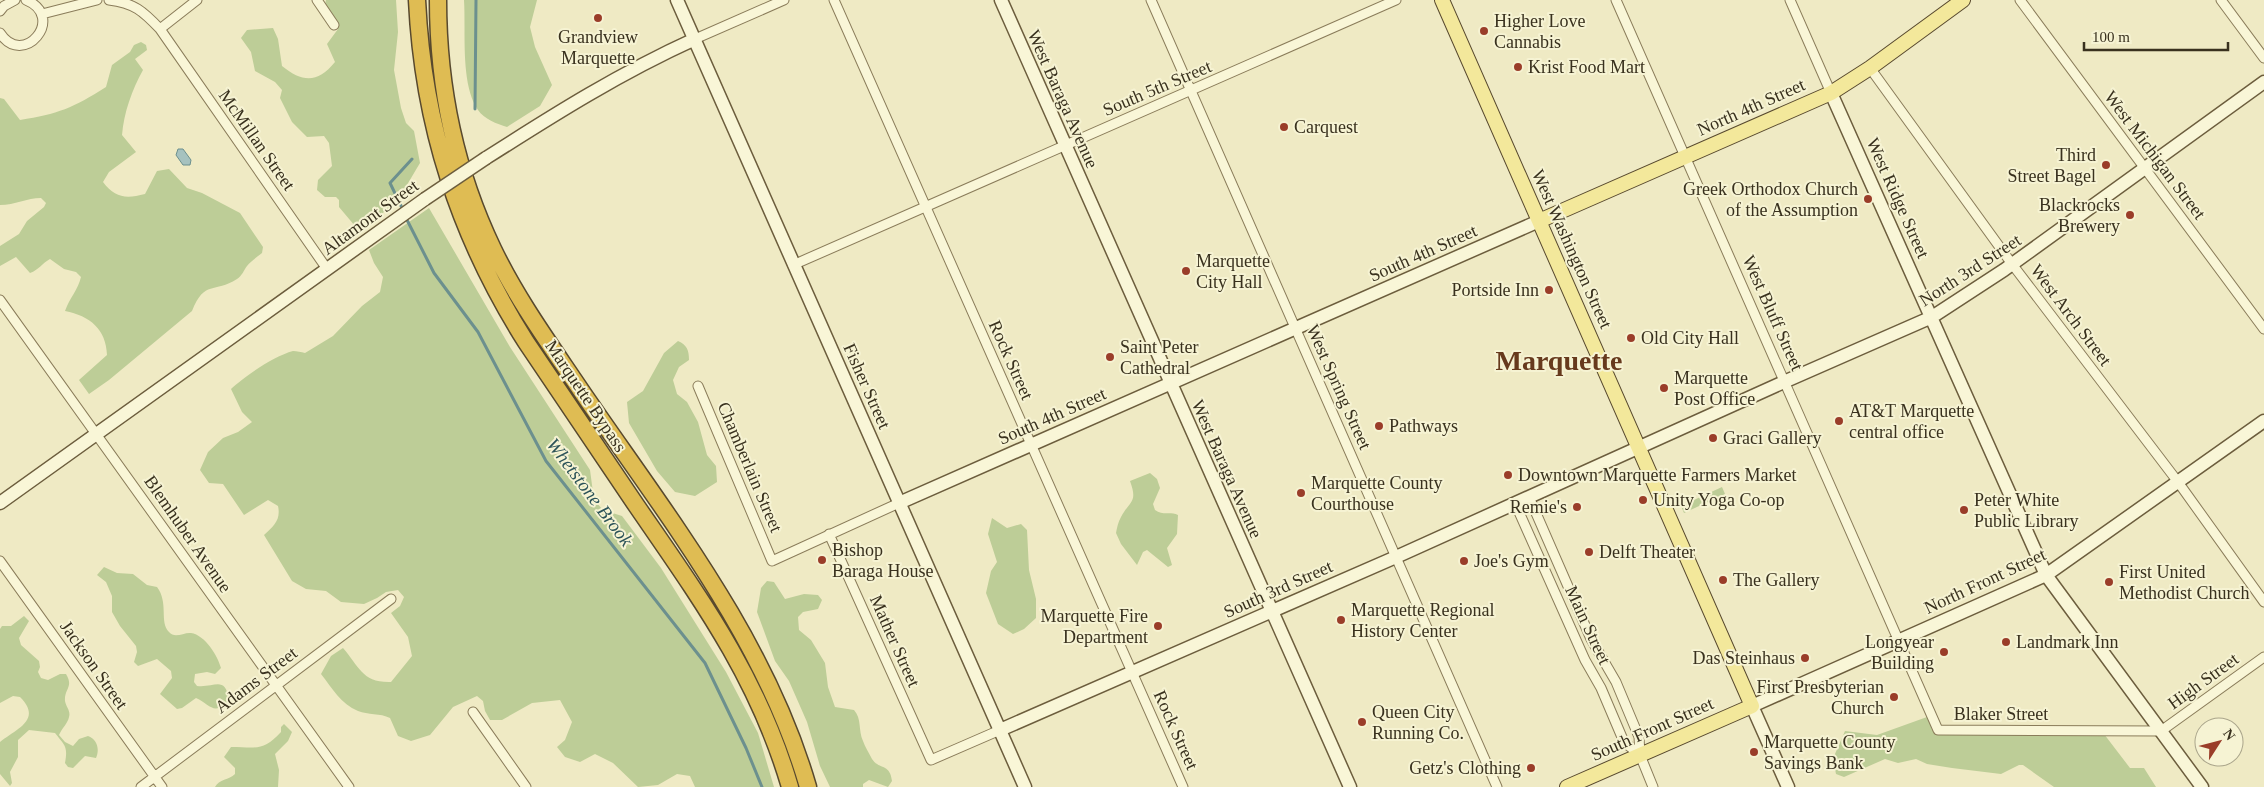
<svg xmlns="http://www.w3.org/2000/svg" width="2264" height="787" viewBox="0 0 2264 787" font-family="Georgia,serif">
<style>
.green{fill:#bdcd97}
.water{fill:#a6c2bf;stroke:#6c908e}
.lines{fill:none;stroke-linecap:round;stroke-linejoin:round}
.stream{stroke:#6c908e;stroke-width:3}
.street-casing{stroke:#8a7c5a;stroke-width:11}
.secondary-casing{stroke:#6c5d3d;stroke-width:15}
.primary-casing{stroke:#58492e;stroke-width:16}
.highway-casing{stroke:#58492e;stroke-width:19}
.street{stroke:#f9f6d7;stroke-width:9}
.secondary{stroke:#f9f6d7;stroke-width:12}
.primary{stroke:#f3e89b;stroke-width:14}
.highway{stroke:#dfbc53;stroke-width:16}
.secondary-bridge-casing{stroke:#6c5d3d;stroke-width:15;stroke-linecap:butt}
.secondary-bridge{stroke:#f9f6d7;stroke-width:12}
.poi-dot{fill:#9a3d29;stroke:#f6f3d3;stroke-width:2}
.labels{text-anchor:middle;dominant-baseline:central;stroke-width:4;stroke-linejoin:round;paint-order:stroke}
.poi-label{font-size:18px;fill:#39311e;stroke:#f6f3d3;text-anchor:start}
.street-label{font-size:18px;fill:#39311e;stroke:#f6f3d3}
.water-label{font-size:19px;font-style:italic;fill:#2d5459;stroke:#f6f3d3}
.town-label{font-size:28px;font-weight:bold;fill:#673a1d;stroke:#f6f3d3}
</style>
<rect width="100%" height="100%" fill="#efeac4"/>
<!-- green -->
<path class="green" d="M326 0H396L398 32 394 70 401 108 406 123 414 131 420 163C401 194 393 215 355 226L339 207V200L336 197H325L317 190 318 180 332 166 329 143 324 136 307 137 292 122 280 98 282 90 275 82 255 71 251 52 241 38 247 30 273 28 278 39 282 66C303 83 318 83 335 62L327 44 338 29 325 5Z
M464 0H537L530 27 535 47 552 85 540 106 507 127C497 124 484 119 478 110 460 84 466 31 464 0Z
M141 42 146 45 147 50 135 59 143 70C132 90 124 112 122 135L136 152 109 172 103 182C115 198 126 199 145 194L157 171 169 169 187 188 202 193 240 213 263 247 262 253C257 257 251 261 247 266 244 270 242 276 237 279 214 294 205 279 192 311L109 380 89 394 79 380 107 355C106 329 90 316 65 311 70 297 78 290 81 277L76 272 64 269 50 259C42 263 39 270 30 273L16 257 0 266V246L19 234 27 221 44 207 46 203 41 198C27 198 15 205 0 205V98L4 99 20 120C58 114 73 108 106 87L112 65 130 52 134 45Z
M429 208 510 347 590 470 594 500 603 510 622 516 661 568 726 672 758 733 774 787H695L690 776 677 774 658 785 638 787 613 763 595 754 580 762 565 757 557 747 565 740 572 722 560 700 532 703 502 720H490L485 711 483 701 477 696 453 707 430 735 411 741 398 736 390 718C380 713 368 715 358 711 341 704 332 688 321 674L331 656 343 648C359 666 362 683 391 682L412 656 408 637 391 613 400 606 404 597 398 590 386 592 377 598 364 604 341 602 326 591 306 589 292 581 264 535C274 526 281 520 278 506L268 500 244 515 223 484 209 483 200 470 208 452 223 438 238 432 252 422 242 412 231 389C245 376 274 356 293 351 297 351 301 352 305 353L333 336 362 306 380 292 383 277 374 263 369 250Z
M678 341C687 345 689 350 689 360L679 367 673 380 677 394 687 402 698 422 707 455 716 466 717 482 695 496 675 492 657 471 629 423 627 402 643 391 664 353Z
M1150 473 1157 479 1160 488 1153 504 1155 510C1163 516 1170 511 1178 515L1177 534 1167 548 1172 565 1168 567 1147 550 1143 552 1137 565 1121 544 1116 533C1117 528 1118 522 1121 517 1130 500 1138 503 1130 481Z
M1722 487 1725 494 1684 513 1681 506Z
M992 518 1007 528 1021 524 1027 530 1029 570 1036 599V618L1024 629 1013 634 998 624 986 593 991 571 997 562 988 534Z
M104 567 117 573 133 574 147 585 157 587C169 603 159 622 169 632 175 639 184 632 191 633 205 635 218 656 221 668L215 674 207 672 195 674 194 682 197 686C215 688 225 675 229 700 214 717 210 704 196 698L182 708 177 709 160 694 172 678 171 671 157 659 138 666 134 662 137 652 136 646 120 626 112 612V596L106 582 97 575Z
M767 581 774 582 785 599 804 594 818 595 822 600 818 609 803 612 798 617 799 630 811 640 825 663 828 687 835 707 854 710C862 719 858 730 863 741 865 747 869 753 872 759 879 770 890 763 892 781L888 787 869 780 863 784V787H830L820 766 807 722 789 681 775 661 757 612 761 588Z
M24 616 29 621 19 638 21 645 39 661 40 667 38 672 41 678 48 680 60 674H66C74 687 64 689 65 701 66 707 71 711 69 717 68 723 62 728 59 735L65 742 73 746 79 739 88 736C97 739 100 749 96 758L85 756 73 768 68 767 65 763C68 746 65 746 55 733L29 730 18 740V757L10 772 12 783 10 786 0 774V742C16 729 43 720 20 697L13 696 0 703V629L2 626H11Z
M1927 717 1930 721 1932 730 1938 734H2104L2130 768H2144L2156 787H2054L2023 765H2019L2001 774 1952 768 1927 764 1916 759 1898 763 1885 759 1844 777 1836 774 1835 769 1839 763 1835 754 1845 731 1877 735Z
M284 724 292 732 288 741 275 754 279 770 278 787H215C219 779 229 780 235 774V768L224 757 231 747C255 747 263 752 281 732V727Z"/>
<!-- water -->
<path class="water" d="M178 149H183L191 160 190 165H183L176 155Z"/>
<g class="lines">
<!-- stream -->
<path class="stream" d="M475 109 476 0
M403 210 390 183 412 159
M405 216 434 273 478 332 546 461 705 663 746 748 762 787"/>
<defs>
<path id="street" d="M109 0C134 3 143 11 160 29L327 269
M317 0 334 25
M834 0 1183 787
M1151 0 1497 787
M1616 0 1938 730 2161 731 2264 657
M1790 0 1831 93
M2020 0 2264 329
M2221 0 2264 58
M0 11 4 6 15 0
M42 14 97 0
M160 29 197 0
M0 33C23 69 67 17 26 0
M695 39 784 0
M1870 68 2012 264 2178 482 2264 602
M793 265 1396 0
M0 300 349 787
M698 386 772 561 899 503
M1529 497 1591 639 1616 682 1639 737 1640 755 1653 787
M1515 503 1585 660 1601 688 1624 742 1640 755
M829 534 931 760 1000 730
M0 561 162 787
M473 712 526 787
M141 787 391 599"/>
<path id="secondary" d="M677 0 1025 787
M1001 0 1350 787
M1831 93 2046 575 2202 787
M486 158C555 114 620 73 695 39
M0 503 425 199
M899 503 1539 221
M1000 730 1396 557 1786 381 1932 317 2004 270 2264 82
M1788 787 1752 706 2046 575 2264 421"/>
<path id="primary" d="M1442 0 1752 706 1567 787
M1539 221 1831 93 1870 68 1963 0"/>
<path id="highway" d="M417 0C423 125 459 236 526 342 563 396 599 451 636 505 700 598 758 677 790 787
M438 0C438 86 456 172 493 249 517 299 549 343 580 389 666 515 765 638 808 787"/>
</defs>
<!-- street casing -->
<use href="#street" class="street-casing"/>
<!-- secondary casing -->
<use href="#secondary" class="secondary-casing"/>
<!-- primary casing -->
<use href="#primary" class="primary-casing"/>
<!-- highway casing -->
<use href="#highway" class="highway-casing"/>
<!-- street -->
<use href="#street" class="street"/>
<!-- secondary -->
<use href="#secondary" class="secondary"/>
<!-- primary -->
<use href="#primary" class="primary"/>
<!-- highway -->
<use href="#highway" class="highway"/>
<defs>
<path id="secondary-bridge" d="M425 199 486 158"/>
</defs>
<!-- secondary-bridge casing -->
<use href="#secondary-bridge" class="secondary-bridge-casing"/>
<!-- secondary-bridge -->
<use href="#secondary-bridge" class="secondary-bridge"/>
</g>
<!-- markers -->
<g class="poi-dot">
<circle cx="598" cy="18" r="5"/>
<circle cx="1484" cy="31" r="5"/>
<circle cx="1518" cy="67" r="5"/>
<circle cx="1284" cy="127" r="5"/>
<circle cx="2106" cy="165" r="5"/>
<circle cx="1868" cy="199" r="5"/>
<circle cx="2130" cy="215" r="5"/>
<circle cx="1186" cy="271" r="5"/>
<circle cx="1549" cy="290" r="5"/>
<circle cx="1631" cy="338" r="5"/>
<circle cx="1110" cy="357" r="5"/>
<circle cx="1664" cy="388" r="5"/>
<circle cx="1839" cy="421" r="5"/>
<circle cx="1379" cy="426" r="5"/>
<circle cx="1713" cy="438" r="5"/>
<circle cx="1508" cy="475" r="5"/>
<circle cx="1301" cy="493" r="5"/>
<circle cx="1643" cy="500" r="5"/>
<circle cx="1577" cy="507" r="5"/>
<circle cx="1964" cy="510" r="5"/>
<circle cx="1589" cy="552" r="5"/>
<circle cx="822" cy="560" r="5"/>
<circle cx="1464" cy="561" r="5"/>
<circle cx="1723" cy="580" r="5"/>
<circle cx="2109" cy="582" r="5"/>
<circle cx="1341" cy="620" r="5"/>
<circle cx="1158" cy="626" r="5"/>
<circle cx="2006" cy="642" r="5"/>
<circle cx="1944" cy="652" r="5"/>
<circle cx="1805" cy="658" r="5"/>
<circle cx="1894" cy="697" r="5"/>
<circle cx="1362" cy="722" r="5"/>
<circle cx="1754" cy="752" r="5"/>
<circle cx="1531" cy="768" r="5"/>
</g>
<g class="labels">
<!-- poi labels -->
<g class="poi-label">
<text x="1494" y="21">Higher Love<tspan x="1494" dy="21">Cannabis</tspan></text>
<text x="598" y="37" text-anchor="middle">Grandview<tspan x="598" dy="21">Marquette</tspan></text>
<text x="1528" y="67">Krist Food Mart</text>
<text x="1294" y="127">Carquest</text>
<text x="2096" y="155" text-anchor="end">Third<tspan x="2096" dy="21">Street Bagel</tspan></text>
<text x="1858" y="189" text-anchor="end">Greek Orthodox Church<tspan x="1858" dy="21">of the Assumption</tspan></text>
<text x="2120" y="205" text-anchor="end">Blackrocks<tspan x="2120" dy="21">Brewery</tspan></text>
<text x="1196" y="261">Marquette<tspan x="1196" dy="21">City Hall</tspan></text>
<text x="1539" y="290" text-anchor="end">Portside Inn</text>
<text x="1641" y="338">Old City Hall</text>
<text x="1120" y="347">Saint Peter<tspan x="1120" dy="21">Cathedral</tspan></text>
<text x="1674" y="378">Marquette<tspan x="1674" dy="21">Post Office</tspan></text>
<text x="1849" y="411">AT&amp;T Marquette<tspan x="1849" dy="21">central office</tspan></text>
<text x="1389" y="426">Pathways</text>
<text x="1723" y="438">Graci Gallery</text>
<text x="1518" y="475">Downtown Marquette Farmers Market</text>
<text x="1311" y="483">Marquette County<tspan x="1311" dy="21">Courthouse</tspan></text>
<text x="1653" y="500">Unity Yoga Co-op</text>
<text x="1974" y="500">Peter White<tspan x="1974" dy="21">Public Library</tspan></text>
<text x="1567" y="507" text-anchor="end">Remie's</text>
<text x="832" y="550">Bishop<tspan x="832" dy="21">Baraga House</tspan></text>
<text x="1599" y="552">Delft Theater</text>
<text x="1474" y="561">Joe's Gym</text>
<text x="2119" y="572">First United<tspan x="2119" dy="21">Methodist Church</tspan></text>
<text x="1733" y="580">The Gallery</text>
<text x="1351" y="610">Marquette Regional<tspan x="1351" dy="21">History Center</tspan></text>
<text x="1148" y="616" text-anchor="end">Marquette Fire<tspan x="1148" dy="21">Department</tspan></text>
<text x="1934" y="642" text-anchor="end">Longyear<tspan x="1934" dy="21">Building</tspan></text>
<text x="2016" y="642">Landmark Inn</text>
<text x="1795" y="658" text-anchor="end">Das Steinhaus</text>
<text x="1884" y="687" text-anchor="end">First Presbyterian<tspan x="1884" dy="21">Church</tspan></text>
<text x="1372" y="712">Queen City<tspan x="1372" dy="21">Running Co.</tspan></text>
<text x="1764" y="742">Marquette County<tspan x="1764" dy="21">Savings Bank</tspan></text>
<text x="1521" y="768" text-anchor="end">Getz's Clothing</text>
</g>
<!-- street labels -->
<g class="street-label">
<text transform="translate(1157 88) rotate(-23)">South 5th Street</text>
<text transform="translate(1063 99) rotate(66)">West Baraga Avenue</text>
<text transform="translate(1751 107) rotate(-24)">North 4th Street</text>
<text transform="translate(257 140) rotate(55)">McMillan Street</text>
<text transform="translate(2155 155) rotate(53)">West Michigan Street</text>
<text transform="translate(1898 198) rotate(66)">West Ridge Street</text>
<text transform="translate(370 217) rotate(-36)">Altamont Street</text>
<text transform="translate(1572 249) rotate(66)">West Washington Street</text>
<text transform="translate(1423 253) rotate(-24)">South 4th Street</text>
<text transform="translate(1970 270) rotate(-33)">North 3rd Street</text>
<text transform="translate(1773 313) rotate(66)">West Bluff Street</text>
<text transform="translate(2071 315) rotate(53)">West Arch Street</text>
<text transform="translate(1011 360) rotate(66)">Rock Street</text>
<text transform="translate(867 386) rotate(66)">Fisher Street</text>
<text transform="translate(1339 387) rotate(66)">West Spring Street</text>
<text transform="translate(586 396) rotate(56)">Marquette Bypass</text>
<text transform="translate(1052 416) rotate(-24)">South 4th Street</text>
<text transform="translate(750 467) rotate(67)">Chamberlain Street</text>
<text transform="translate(1227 469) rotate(66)">West Baraga Avenue</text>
<text transform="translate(188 534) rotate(55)">Blemhuber Avenue</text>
<text transform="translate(1985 581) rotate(-25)">North Front Street</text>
<text transform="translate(1278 589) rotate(-24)">South 3rd Street</text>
<text transform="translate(1588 625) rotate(65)">Main Street</text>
<text transform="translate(895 641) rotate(66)">Mather Street</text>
<text transform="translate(94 665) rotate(55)">Jackson Street</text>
<text transform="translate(256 680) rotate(-37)">Adams Street</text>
<text transform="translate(2203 681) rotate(-36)">High Street</text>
<text x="2001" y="714">Blaker Street</text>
<text transform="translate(1652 729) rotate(-24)">South Front Street</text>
<text transform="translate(1176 730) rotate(66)">Rock Street</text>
</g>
<!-- water labels -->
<g class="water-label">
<text transform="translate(590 492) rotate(53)">Whetstone Brook</text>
</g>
<!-- town labels -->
<g class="town-label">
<text x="1559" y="360">Marquette</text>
</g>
</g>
<!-- north arrow -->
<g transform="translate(2219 742) rotate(54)"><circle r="24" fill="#f6f3d3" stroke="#aaa58b"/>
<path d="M0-4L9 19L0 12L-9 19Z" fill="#9a3d29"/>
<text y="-8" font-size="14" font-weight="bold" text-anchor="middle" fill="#39311e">N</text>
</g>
<!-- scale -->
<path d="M2084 42v8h144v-8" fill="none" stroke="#39311e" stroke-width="2.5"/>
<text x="2092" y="42" font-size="15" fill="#39311e" stroke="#f6f3d3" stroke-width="4" paint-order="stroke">100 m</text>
</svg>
